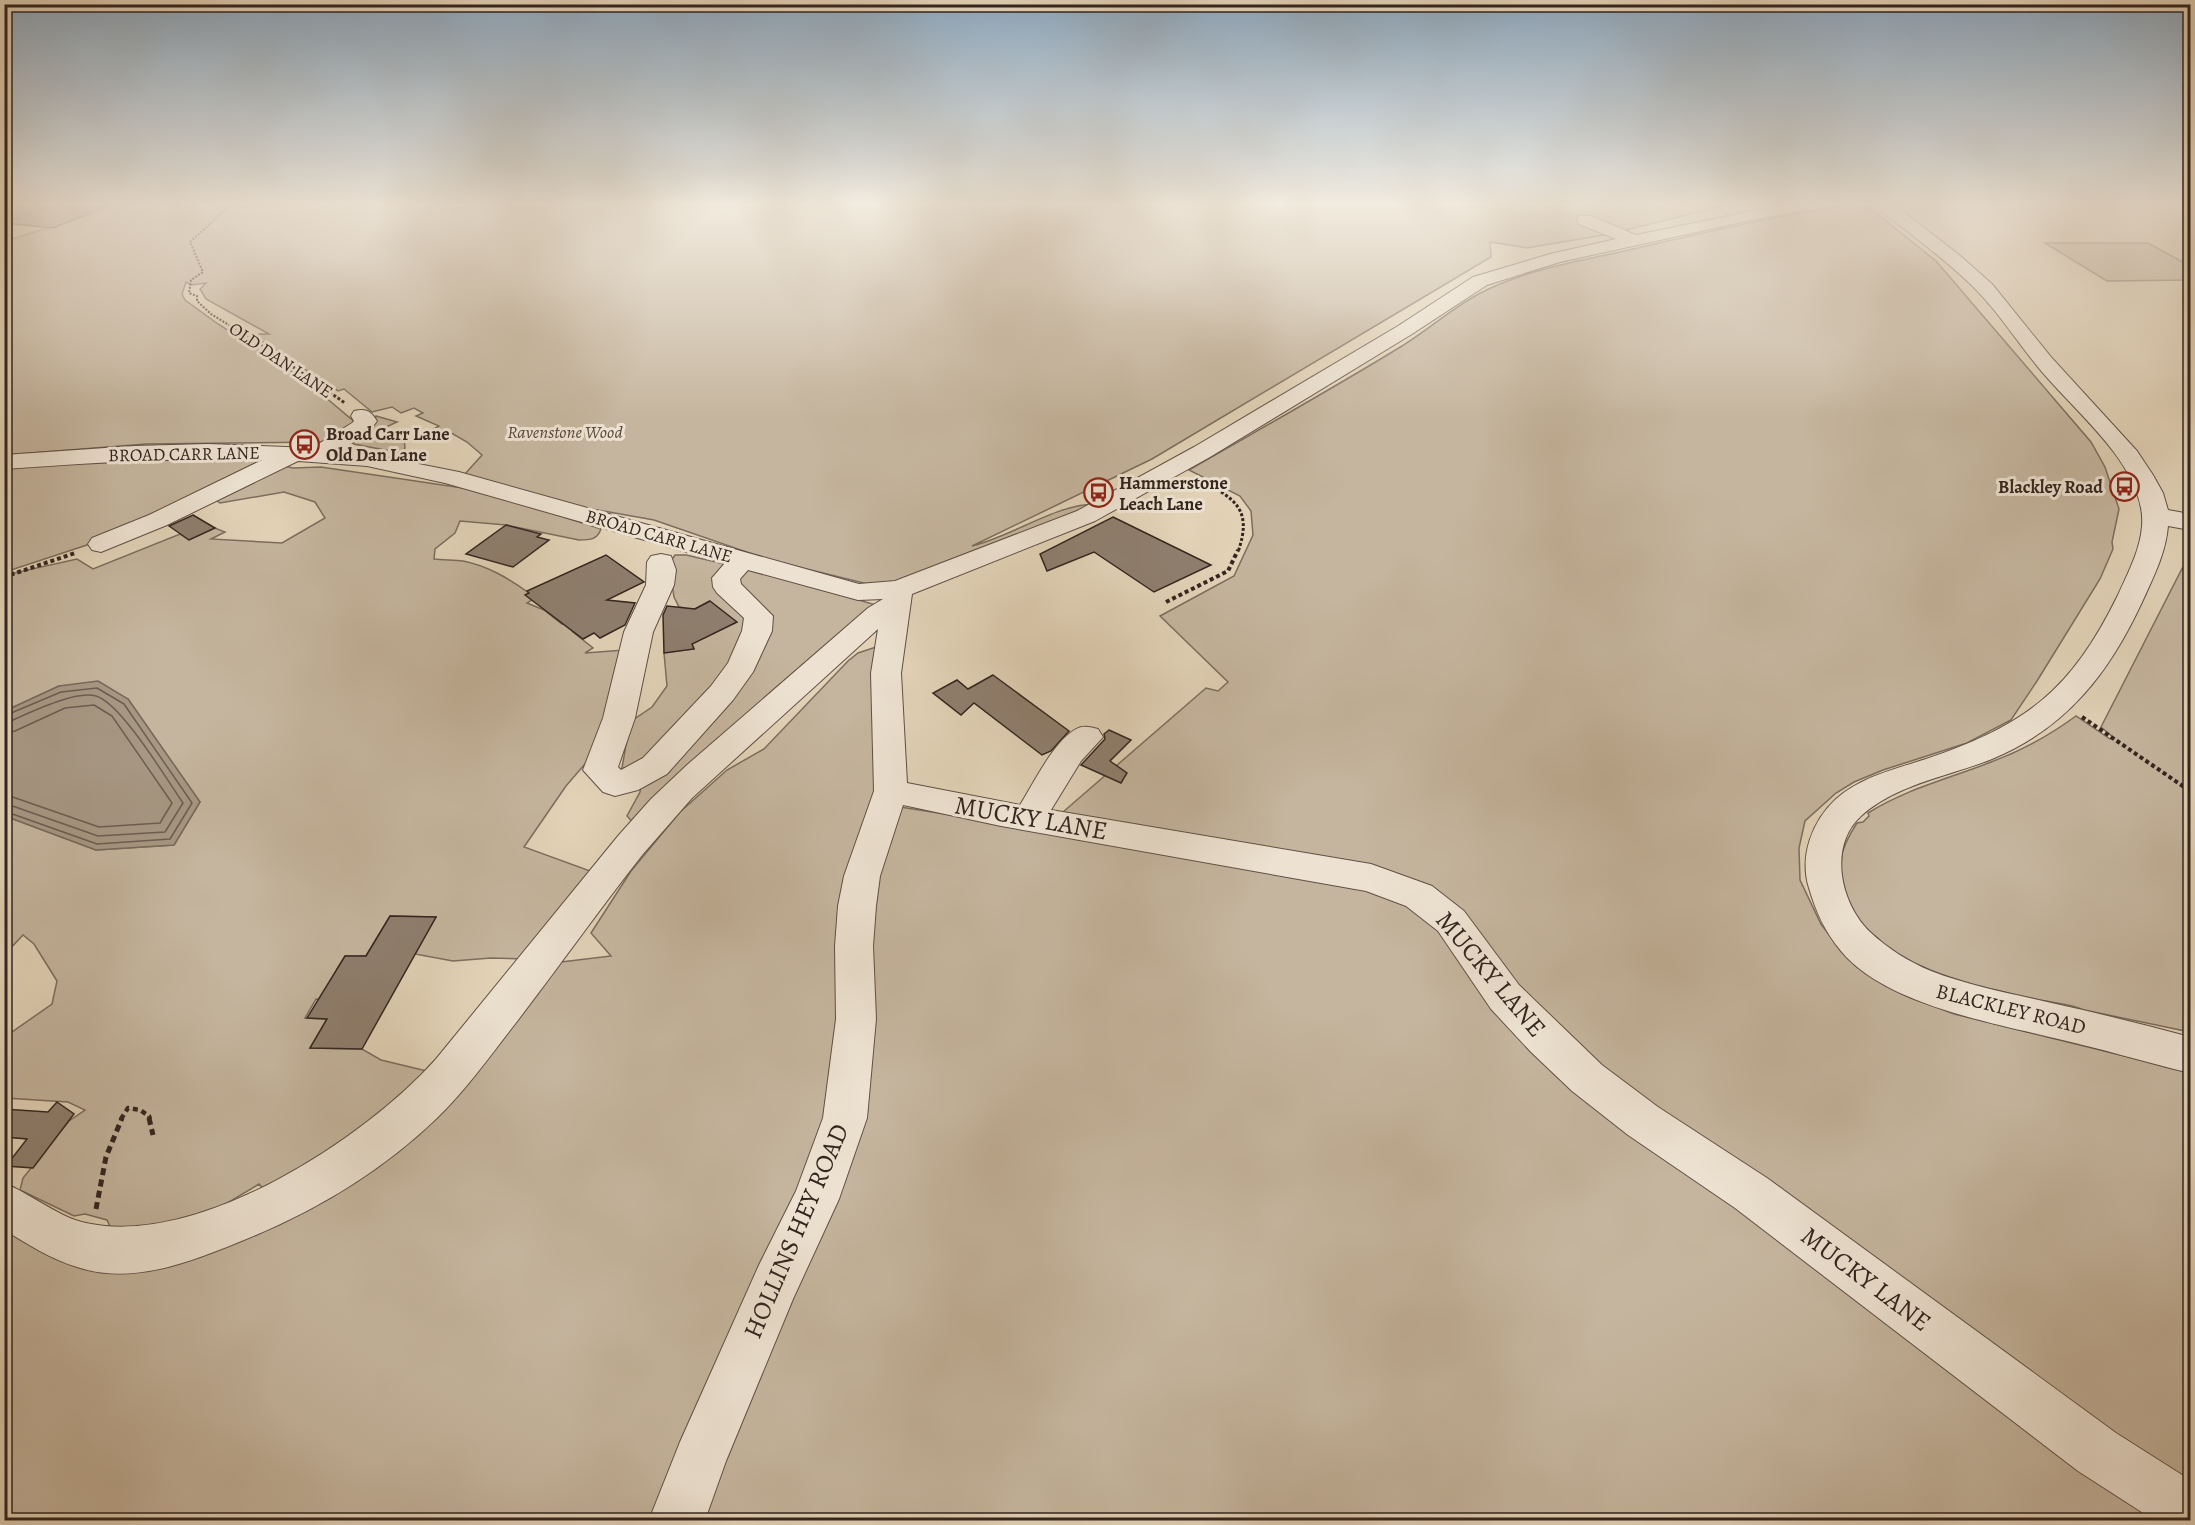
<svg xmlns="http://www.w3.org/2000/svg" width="2195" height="1525" viewBox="0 0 2195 1525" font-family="Alegreya,serif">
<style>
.green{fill:#c5b59e;stroke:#7c6d5e;stroke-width:1.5}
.water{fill:#a79884;stroke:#796a5c;stroke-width:1.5}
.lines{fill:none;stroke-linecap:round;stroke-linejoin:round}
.shore{stroke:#6d5e52;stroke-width:1.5}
.building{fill:#8f7f6f;stroke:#33251f;stroke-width:1.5}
.minor-casing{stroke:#5f5045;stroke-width:2}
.path-far4{stroke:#33251f;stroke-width:2;stroke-dasharray:2 1.5;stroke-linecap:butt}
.path-far3{stroke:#33251f;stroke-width:3;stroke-dasharray:3 2;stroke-linecap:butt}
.path-far2{stroke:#33251f;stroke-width:4;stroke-dasharray:4 3;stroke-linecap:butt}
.path-far1{stroke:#33251f;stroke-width:4.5;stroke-dasharray:5 4;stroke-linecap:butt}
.path{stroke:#33251f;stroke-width:5;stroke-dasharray:7 4.5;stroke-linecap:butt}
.minor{fill:#ede2d1;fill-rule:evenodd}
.labels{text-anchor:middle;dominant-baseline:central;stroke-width:6;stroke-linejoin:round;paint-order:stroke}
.far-street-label{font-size:18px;fill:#33251f;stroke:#ede2d1}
.far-park-label{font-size:18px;font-style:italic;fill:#58493f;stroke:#ede2d1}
.far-poi-label{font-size:18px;font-weight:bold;fill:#33251f;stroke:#ede2d1;text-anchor:start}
.street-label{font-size:21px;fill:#33251f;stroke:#ede2d1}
.near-street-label{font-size:26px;fill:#33251f;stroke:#ede2d1}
</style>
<rect width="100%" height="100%" fill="#e3d3b8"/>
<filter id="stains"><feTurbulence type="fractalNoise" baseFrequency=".00333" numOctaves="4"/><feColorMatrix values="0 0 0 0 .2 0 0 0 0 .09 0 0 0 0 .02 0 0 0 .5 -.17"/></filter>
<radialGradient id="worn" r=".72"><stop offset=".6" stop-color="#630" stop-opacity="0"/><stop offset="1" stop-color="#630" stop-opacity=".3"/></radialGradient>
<!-- green -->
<path class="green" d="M110 203H1720L1719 207 1610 234 1527 248 1490 242 1491 257 1152 459 972 546C1014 536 1058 502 1100 504L884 588 770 560 654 520 581 507 464 475 482 455 467 442 448 431 443 433 434 429 439 426 416 416 423 413 414 408 401 413 392 407 372 412 344 389 338 391 255 337 259 334H269L206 299 200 289 206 283 191 285 186 282 182 294 185 300 218 324 305 380 357 424 326 442 146 444 5 455V241L100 212Z
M1852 205 1871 209 1936 261 2091 442 2105 467 2119 509 2112 542 2113 549 2100 579 2037 681 2011 720 1967 743 1883 770 1854 782 1836 793 1805 821 1799 848 1800 880 1821 924 1839 948 1905 995 1954 1014 2190 1072V1500L2138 1472 1601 1078 1447 907 1063 812 1206 688 1218 691 1228 682 1160 616 1234 576 1253 535 1251 511 1240 496 1189 470C1260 429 1332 389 1402 346 1431 328 1462 300 1493 287 1538 267 1586 260 1633 249 1706 232 1778 215 1852 205Z
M2045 243H2148L2190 266V280L2107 281Z
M376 416 397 422 384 428 404 438 405 448 401 453 348 443 375 420Z
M131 458 269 459 266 462 293 468 321 467 483 491 601 529C597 540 590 540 579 540L506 525 460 521 455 533 435 549 434 559C443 560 454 560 463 561 488 566 508 578 529 593L526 595 532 600 527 603 544 610 562 624 566 622 573 632 593 648 585 653 624 650 597 750 566 786 524 847 593 872 527 959 491 958 453 961 415 954 436 917 390 916 366 956H345L337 969 345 1000 316 999 305 1018 327 1019 310 1048 362 1049 381 1060 431 1072 420 1092 267 1193 259 1184 206 1216 112 1231 107 1220 85 1214 74 1216 20 1190 23 1178 69 1121 85 1110 68 1102 5 1098V1037L52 1004 57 981 34 944 23 935 5 954V816L96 850 174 845 200 802 128 699 59 686 5 711V575L77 559 93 569 180 534 189 540 215 528 225 532 211 539 282 543 325 518 315 502 284 492 220 503 206 493 90 544 5 572V468Z
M2190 553V1032L2084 1010C2068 1003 2052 1003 2035 999 1970 984 1873 967 1846 896 1835 866 1840 849 1857 823L1863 822 1869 816 1868 813C1906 789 1948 779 1991 762 2021 751 2050 735 2076 716L2110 739 2114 738 2101 727Z
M675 555H686L780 577 876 605 707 748 636 826 627 816 640 792 643 769 622 768 630 722 652 707 667 686 664 653 694 649 687 634 710 601 689 612 685 608 679 607 674 597 669 564Z
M879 646 878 800 833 1111 704 1417 664 1520H5L4 1236 18 1229 65 1254 295 1203 553 963 611 956 591 933 631 871 680 812 727 770 764 749 848 661 858 653Z
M900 807 1244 860 1414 901 1500 1005 2121 1486 2185 1520H690L792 1275 866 908Z"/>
<!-- water -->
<path class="water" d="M98 681 128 699 200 802 174 845 96 850 5 816V711L59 686Z"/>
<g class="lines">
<!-- shore -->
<path class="shore" d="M4 716 61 692 97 688 124 704 192 803 170 839 97 844 4 811
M4 724C25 715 74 690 96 696 121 703 167 780 183 803L165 832 98 836 4 803
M4 733 15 731 65 708 94 705 112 716 172 803 160 823 99 827 4 794"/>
</g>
<!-- building -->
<path class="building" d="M4 203H112V204L53 228 4 223Z
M193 515 215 528 189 540 169 526Z
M1113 517 1211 565 1154 592 1094 552 1047 571 1040 554Z
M506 525 541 534 537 537 549 540 513 567 466 554Z
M606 555 644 582 607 600 635 603 625 625 600 638 594 633 583 639 525 595 529 593 527 591Z
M710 601 737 622 692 644 694 649 664 653 663 615 667 606 695 609Z
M993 675 1069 731 1051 751 1042 755 974 703 961 715 933 693 957 680 968 689Z
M1109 730 1131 740 1110 761 1127 773 1121 783 1081 765 1105 739 1104 734Z
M390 916 436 917 362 1049 310 1048 327 1019 307 1018 345 956H366Z
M57 1102 74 1114 33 1168 6 1166 27 1139 4 1137V1109L48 1112Z"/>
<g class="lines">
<defs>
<path id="minor" d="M1791 203H1825L1817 208 1751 220 1560 262 1487 285 1412 334 1210 457 1095 521 912 594 901 673 907 783 1020 805C1034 783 1053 742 1076 729 1083 725 1091 727 1098 729L1103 737 1081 761 1051 810 1371 864 1432 886 1464 911 1519 985 1602 1065 1658 1107 1767 1178 2116 1433 2190 1480V1520H2154L2078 1471 1735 1208 1628 1135 1572 1091 1531 1052 1491 1009 1438 931 1406 906 1366 891 1001 826 903 805 880 876 876 906 873 946 876 1019 867 1118 839 1199 793 1299 726 1461 705 1520H649L680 1442 759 1265 796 1191 823 1118 836 1019 835 946 838 906 844 876 874 791 871 673 878 629 692 798 643 854C599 910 558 968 515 1024 490 1056 466 1090 437 1118 380 1173 312 1213 239 1242 188 1263 131 1285 77 1267 50 1259 28 1244 4 1230V1183C31 1194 60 1218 86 1223 198 1248 365 1139 436 1059L618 836 651 799 687 765 868 608 883 599 858 600 748 570 740 579 741 584 773 616 772 631 753 672 733 700 667 774 638 790 615 796 603 792 583 770 603 718 624 632 646 585 647 562 651 556 661 554 671 556 676 570 674 585 653 632 635 718 618 767 621 770 643 758 711 686 728 663 742 631 744 618 717 593 713 587 712 578 725 563 445 483 367 466 298 461 167 525 101 552 92 550 88 544 92 538 149 515 262 460C176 457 91 463 4 469V455L134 446 208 444 312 448 352 423 354 421 351 416 354 411C366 408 371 411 377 421L368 433 343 449 459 472 859 584 895 581 1077 511 1194 447 1398 326 1473 277 1550 254 1616 239 1579 224 1577 220 1579 216H1591L1636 235Z
M1874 203H1892L1958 254 1992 284 2051 357 2137 451 2153 475 2163 493 2168 510 2190 514V530L2168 526C2166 552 2154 576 2143 600 2110 672 2067 728 1992 759 1950 776 1896 784 1861 816 1828 846 1840 903 1870 932 1887 948 1909 962 1931 971 1972 987 2014 994 2056 1004 2101 1014 2146 1025 2190 1037V1073C2145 1062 2099 1048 2054 1038 1989 1022 1885 1004 1841 951 1825 932 1816 912 1809 888 1799 857 1812 821 1836 799 1861 777 1895 769 1926 759 2026 725 2071 691 2118 595 2130 569 2147 537 2141 508 2131 454 2071 408 2038 367 2014 338 1994 305 1966 280 1947 262 1926 246 1906 230 1895 222 1882 213 1874 203Z"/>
</defs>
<!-- minor casing -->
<use href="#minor" class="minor-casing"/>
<!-- path-far4 -->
<path class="path-far4" d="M233 203 190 242 203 272 191 280 189 293 197 296V301L211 314 279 356
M4 223 61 203"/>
<!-- path-far3 -->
<path class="path-far3" d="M276 355 345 403
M1199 480C1235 498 1253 509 1238 552"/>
<!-- path-far2 -->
<path class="path-far2" d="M4 577 75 553
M1166 602 1228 571 1238 550
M2082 717 2190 791"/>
<!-- path-far1 -->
<path class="path-far1" d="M121 1119 128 1108 140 1110 149 1116 150 1119"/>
<!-- path -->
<path class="path" d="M149 1118 153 1135
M96 1209 106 1157 122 1118"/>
<!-- minor -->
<use href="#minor" class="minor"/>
</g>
<!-- sky -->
<linearGradient id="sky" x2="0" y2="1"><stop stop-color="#8ea9c0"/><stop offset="0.49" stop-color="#f2ebdf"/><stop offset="1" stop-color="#f2ebdf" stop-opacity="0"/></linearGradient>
<rect width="2195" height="416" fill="url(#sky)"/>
<!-- icons -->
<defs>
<symbol id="bus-ring" viewBox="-11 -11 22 22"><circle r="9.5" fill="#ede2d1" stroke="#8f2418" stroke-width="1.5"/><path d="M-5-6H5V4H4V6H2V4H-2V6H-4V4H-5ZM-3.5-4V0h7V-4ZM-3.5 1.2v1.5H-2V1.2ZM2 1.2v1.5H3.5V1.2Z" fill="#8f2418"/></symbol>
</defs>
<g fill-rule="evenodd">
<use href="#bus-ring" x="288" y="428" width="33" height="33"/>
<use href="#bus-ring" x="2108" y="470" width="33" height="33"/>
<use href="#bus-ring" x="1082" y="476" width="33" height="33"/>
</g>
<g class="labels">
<!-- far-street labels -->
<g class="far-street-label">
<text transform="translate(281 360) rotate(34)">OLD DAN LANE</text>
<text transform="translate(184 454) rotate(-1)">BROAD CARR LANE</text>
<text transform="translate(659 536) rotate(16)">BROAD CARR LANE</text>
</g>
<!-- far-park labels -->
<g class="far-park-label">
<text x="565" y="432">Ravenstone Wood</text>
</g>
<!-- far-poi labels -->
<g class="far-poi-label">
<text x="326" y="434">Broad Carr Lane<tspan x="326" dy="21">Old Dan Lane</tspan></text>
<text x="1119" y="483">Hammerstone<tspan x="1119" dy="21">Leach Lane</tspan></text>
<text x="2103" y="487" text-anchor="end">Blackley Road</text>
</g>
<!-- street labels -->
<g class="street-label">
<text transform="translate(2011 1009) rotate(14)">BLACKLEY ROAD</text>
</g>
<!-- near-street labels -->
<g class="near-street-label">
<text transform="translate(1031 818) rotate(10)">MUCKY LANE</text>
<text transform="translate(1491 974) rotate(50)">MUCKY LANE</text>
<text transform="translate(796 1231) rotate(-67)">HOLLINS HEY ROAD</text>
<text transform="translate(1866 1279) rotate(37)">MUCKY LANE</text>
</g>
</g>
<!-- margin -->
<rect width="2195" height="1525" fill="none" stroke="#e3d3b8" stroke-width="24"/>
<rect x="6" y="6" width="2183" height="1513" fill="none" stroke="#33251f" stroke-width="3"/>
<rect x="12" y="12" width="2171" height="1501" fill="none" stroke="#33251f" stroke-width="1.5"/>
<rect width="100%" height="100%" filter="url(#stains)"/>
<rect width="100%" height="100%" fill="url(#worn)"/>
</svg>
